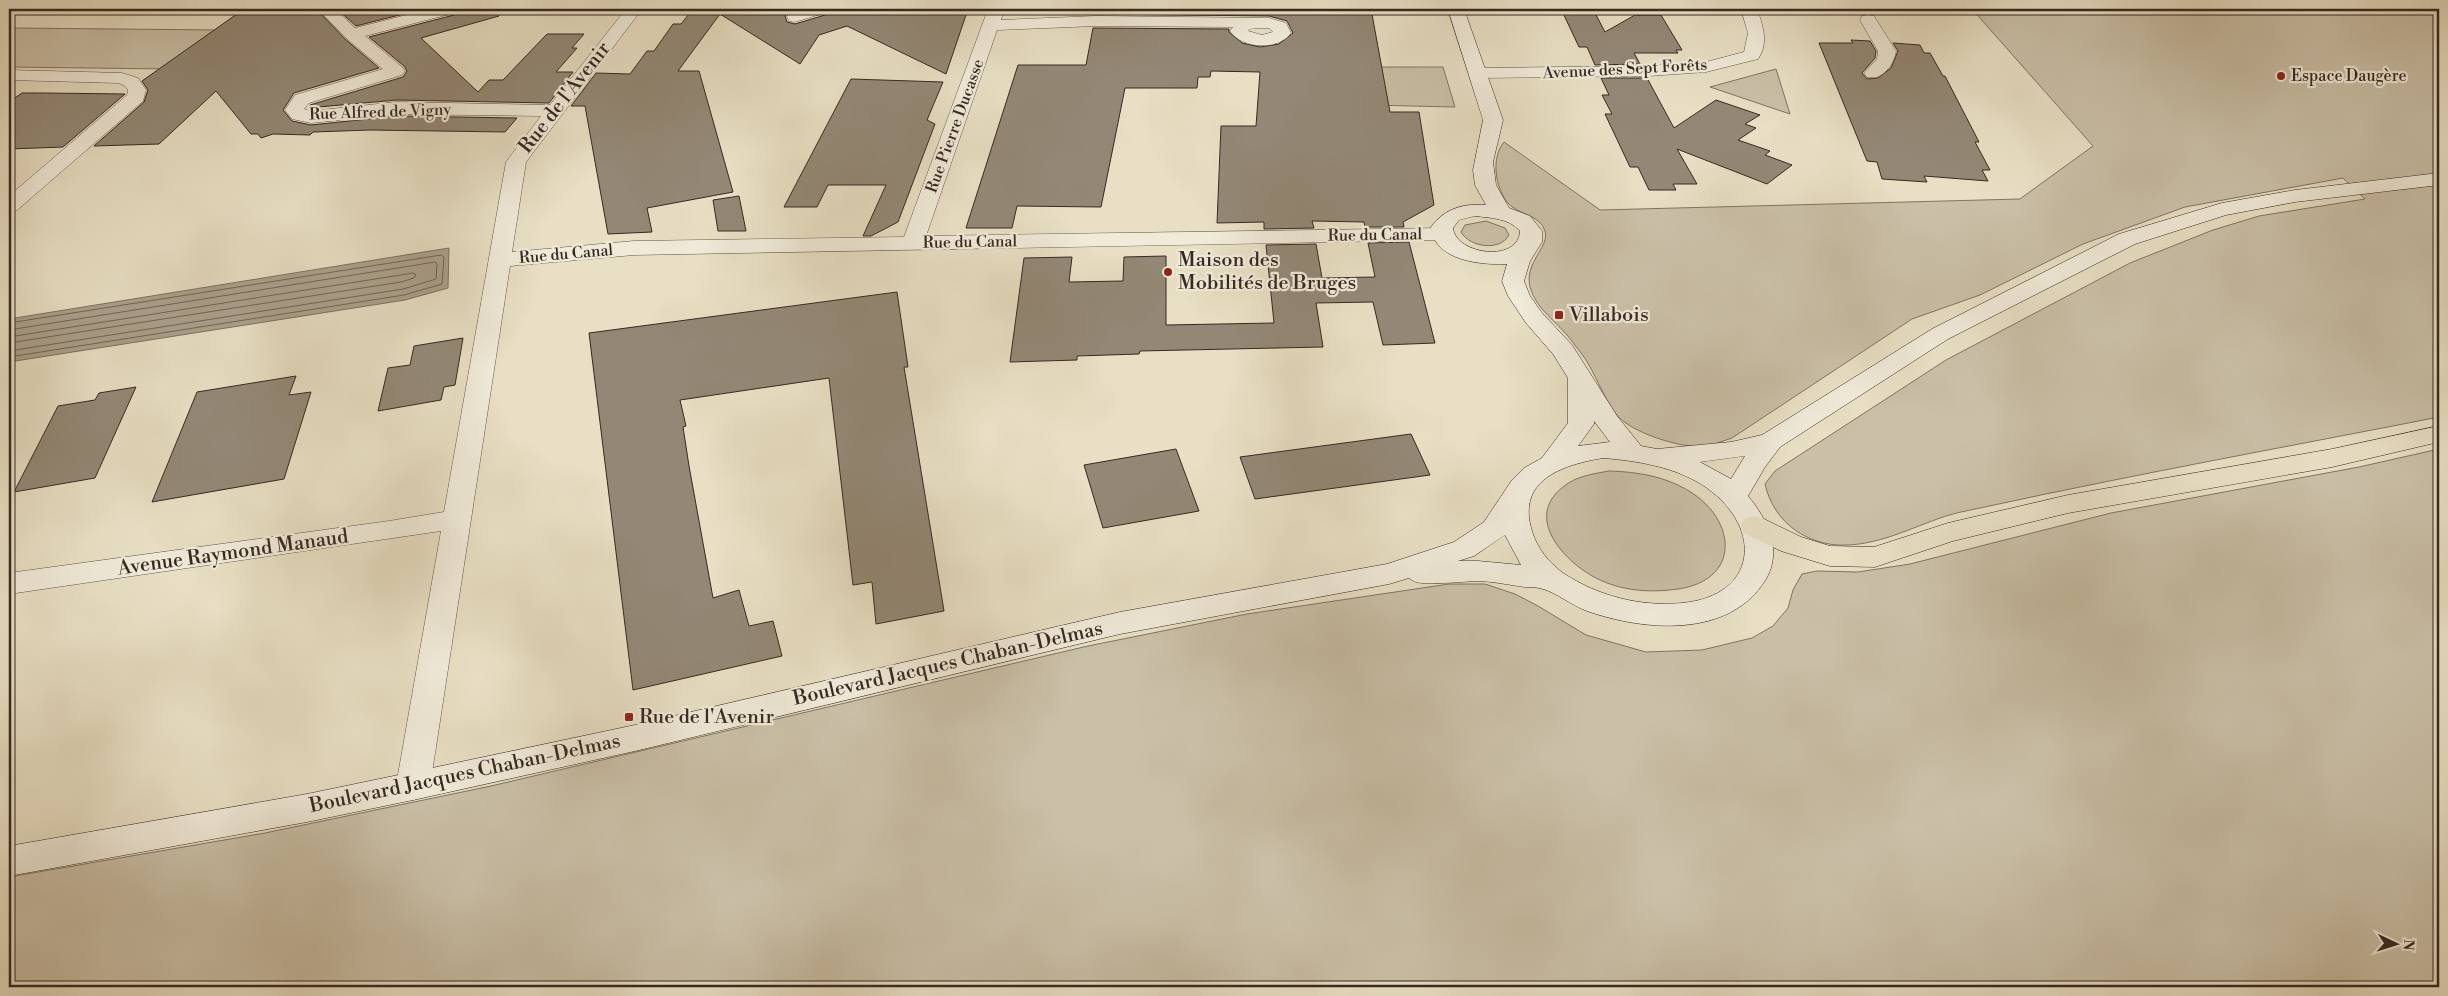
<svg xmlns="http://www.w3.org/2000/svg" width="2448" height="996" viewBox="0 0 2448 996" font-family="'Libre Bodoni',serif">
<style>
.green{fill:#cac0a8;stroke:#807465}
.water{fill:#aba18d;stroke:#7c7162}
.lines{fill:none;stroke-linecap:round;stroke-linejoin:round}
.shore{stroke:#706558;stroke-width:1}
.building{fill:#938876;stroke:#362922}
.street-casing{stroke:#62564a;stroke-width:1}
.secondary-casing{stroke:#362922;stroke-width:1}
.highway-casing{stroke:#362922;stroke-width:1}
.street{fill:#f0ead9;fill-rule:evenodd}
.secondary{fill:#f0ead9;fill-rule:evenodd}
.highway{fill:#e8dfc4;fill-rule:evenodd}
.poi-dot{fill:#8f2418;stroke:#f0ead9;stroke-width:2}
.labels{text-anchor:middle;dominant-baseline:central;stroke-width:4.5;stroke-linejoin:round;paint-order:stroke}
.far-street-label{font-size:16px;fill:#362922;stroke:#f0ead9}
.far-poi-label{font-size:16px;fill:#362922;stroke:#f0ead9;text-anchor:start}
.street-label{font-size:20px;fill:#362922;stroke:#f0ead9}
.poi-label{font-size:20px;fill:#362922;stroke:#f0ead9;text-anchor:start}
</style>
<rect width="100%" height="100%" fill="#e8dfc4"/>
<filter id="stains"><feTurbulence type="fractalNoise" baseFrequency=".004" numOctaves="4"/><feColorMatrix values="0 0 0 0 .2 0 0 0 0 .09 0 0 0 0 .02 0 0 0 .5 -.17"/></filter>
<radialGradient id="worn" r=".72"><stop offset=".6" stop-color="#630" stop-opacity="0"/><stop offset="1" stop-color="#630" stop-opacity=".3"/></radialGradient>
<!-- green -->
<path class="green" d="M1972 9H2439V417C2291 446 2142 473 1994 505 1978 509 1961 511 1946 516 1910 528 1876 547 1837 545 1801 542 1773 519 1765 484L1775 471 1946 360 2130 263 2213 230 2259 216 2365 199 2343 178 2185 207 2083 244 1980 295 1912 319 1732 438C1723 441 1713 445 1703 446 1682 449 1629 432 1616 414 1605 399 1598 381 1589 365 1584 356 1577 348 1571 340 1558 322 1536 310 1530 287 1524 262 1550 247 1545 231 1540 214 1517 215 1507 202 1495 186 1491 158 1504 142L1600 210 2020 199 2093 146Z
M9 28 222 30 169 69 9 67Z
M1321 67H1443L1455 107 1324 104Z
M1776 69 1790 114 1710 87Z
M1486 221 1505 228 1509 235C1500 252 1469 247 1461 232L1465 225Z
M2439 449V987H9V877L265 833 491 786 1088 646 1247 614 1449 584H1485L1515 594 1538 606 1586 635 1646 652 1702 650 1752 638 1773 626 1788 608 1793 590 1802 574 1817 571 1858 572 1910 564 2111 513 2359 467Z
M1609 471C1638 472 1664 476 1689 491 1737 520 1741 580 1678 589 1650 593 1621 591 1596 578 1565 562 1523 518 1563 487 1576 476 1593 474 1609 471Z"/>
<!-- water -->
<path class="water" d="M449 248 448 288 405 300 9 362V319Z"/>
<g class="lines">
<!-- shore -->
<path class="shore" d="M9 323 441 255 444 257 442 284 404 295 9 357
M9 330 435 262 437 264 436 279 403 289 9 351
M9 337 413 273 416 275 414 278 401 282 9 343"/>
</g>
<!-- building -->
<path class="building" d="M244 9H316L345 39 379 68 294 93 283 110 292 121 311 125 397 116 517 118 505 132 370 130 313 132 310 135 273 134 261 138 258 134H251L216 91 159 144 94 146 144 102 148 90 142 81Z
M337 9H423L356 26Z
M458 9H498L499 16 421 38 478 92 489 80H503L547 34H584L572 48H577L556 72H573L549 103 397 100 307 108 310 105 403 77 407 71 404 66 369 37 454 15Z
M693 9H797L788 11 785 16 787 22 795 24 825 15 828 9H968L946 74 847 26 819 35 800 64 720 14 678 71H699L733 192 647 208 652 232 608 234 585 106H571L596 73 630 74 647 51H654L673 24H681Z
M1097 9H1371L1390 112H1419L1434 205 1403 222 1404 227H1365L1364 222 1312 221 1314 228 1264 229V222L1217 223 1221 126H1256L1260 72 1211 71 1210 77H1198L1197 88H1125L1101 207 1017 206 1012 228H966L1018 65H1086L1093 28 1229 29V32L1242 43 1260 47 1279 44 1293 33 1287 21 1269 16 1096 14Z
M1563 13H1595L1605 32 1635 15H1661L1682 50H1676L1678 53H1634L1640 64 1595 65 1587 47H1579Z
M1851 40 1870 41 1876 51 1875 58 1862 73 1867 79 1878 78 1891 68 1898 51 1893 43 1920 45 1924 53H1930L1943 76H1945L1979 142H1975L1990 170H1982L1988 181 1924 176 1927 182 1882 179 1877 162 1867 161 1819 43H1853Z
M1601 78H1647L1674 128 1716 100 1760 115 1745 124 1756 128 1738 140 1770 151 1765 155 1792 165 1767 184 1677 149 1697 184H1673L1676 190H1649L1638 167H1630L1605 114H1612L1602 95H1609Z
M851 79 943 82 927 120 935 124 898 222 871 236H863L886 185H828L817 207H784Z
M22 93H45L125 94 63 147 9 149V102Z
M739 196 746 231H718L713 200Z
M1409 242 1435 343 1383 345 1373 302 1316 303 1323 347 1140 351 1139 354 1077 356V360L1010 362 1024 258 1072 257 1069 282 1123 281 1124 257 1166 256V325L1274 323 1266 245 1316 244 1322 278 1375 277 1368 243Z
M897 292 908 367H904L944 611 876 624 872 582 853 585 829 378 680 400 686 426 683 427 689 466 713 598 739 590 749 626 773 621 782 656 633 690 589 333Z
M463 338 455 385 444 387 441 400 378 411 388 368 410 365 414 346Z
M296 376 289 395 311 392 284 479 152 502 197 392Z
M136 387 95 478 14 492 58 406 95 400 99 393Z
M1411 434 1430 475 1255 499 1240 457Z
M1176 449 1199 511 1103 528 1084 465Z"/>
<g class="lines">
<defs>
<path id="street" d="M318 9H335L355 28 430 9H456L454 13 365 36 402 67 405 71 402 75 309 103 304 109 311 111 397 102 550 105 626 9H642L526 162 512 252 634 241 904 237 988 9H1004L1001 20 1096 16 1269 18 1286 23 1291 33C1278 51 1242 49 1230 31L1233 27 1096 26 997 30 926 236 1442 228 1450 229 1453 234 1450 239 1442 240 634 255 510 266 430 786 425 796 413 800 401 796 396 786 441 531 9 594V573L389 521 444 512 506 162 541 116 397 114 311 123 292 119 285 110 295 95 383 69 346 38ZM1258 28H1269L1273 32 1262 35 1248 31 1250 29Z
M803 9H826L824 13 795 22 789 21 787 17 789 13Z
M1741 9H1757C1763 26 1769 43 1758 59L1706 72 1648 76 1478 78 1472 77 1469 73 1472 69 1478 68 1648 66 1706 62 1744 52 1748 33Z
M1868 15 1874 16 1896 51C1894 65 1882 81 1867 77L1864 73 1877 59 1878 51 1860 20 1862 16Z
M9 70 122 73 138 78 146 90 143 101 16 211 9 213V196L127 95 128 90 125 86 119 83 9 80Z"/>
<path id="secondary" d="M1448 9H1464L1503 120 1493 162 1496 185 1509 208 1530 216 1542 231V242L1530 261 1524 281 1530 296 1542 313 1572 345 1617 416 1641 446 1657 449 1731 442 1762 435 1932 329 2119 234 2222 203 2295 190 2439 173V185L2295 202 2226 215 2135 244 1948 339 1780 447 1765 467 1748 496C1767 519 1783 550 1766 579 1730 639 1644 631 1587 611 1573 606 1555 592 1543 589 1537 587 1531 587 1525 587 1509 585 1492 581 1476 581 1458 582 1440 584 1423 583 1418 583 1412 581 1409 578L1389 584 1120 634 635 751 413 800 307 822 9 876V846L307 794 413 772 635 725 1120 612 1387 564 1454 542 1484 522 1512 480 1524 468 1542 458 1568 423V378L1553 354 1526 323 1508 296 1502 281 1507 264C1481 265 1434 261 1431 227 1444 209 1463 203 1486 205L1475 185 1473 170 1483 120ZM1475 216C1491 218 1509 218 1520 231 1519 263 1456 255 1453 228L1459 220ZM1594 421 1610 442 1578 446 1594 424ZM1745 456 1731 479 1700 462ZM1603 458C1639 461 1677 467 1707 488 1764 529 1757 596 1682 603 1640 607 1598 596 1563 573 1549 563 1537 548 1532 531 1516 480 1562 465 1603 458ZM1505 535 1521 565 1478 561H1458L1474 556Z"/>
<path id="highway" d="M2439 426V442L2332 467 2068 513 1953 541 1875 567 1830 566 1820 563 1781 551 1744 533 1740 526 1744 519 1754 516 1764 519 1801 537 1830 546 1874 547 1948 523 2068 495 2332 449Z"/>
</defs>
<!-- street casing -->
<use href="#street" class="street-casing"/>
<!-- secondary casing -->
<use href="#secondary" class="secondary-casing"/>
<!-- highway casing -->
<use href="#highway" class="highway-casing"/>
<!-- street -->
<use href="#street" class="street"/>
<!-- secondary -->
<use href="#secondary" class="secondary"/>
<!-- highway -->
<use href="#highway" class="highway"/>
</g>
<!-- markers -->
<g class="poi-dot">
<circle cx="2281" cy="76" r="5"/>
<circle cx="1168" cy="272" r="5"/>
<rect x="1554" y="310" width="10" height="10" rx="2.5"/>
<rect x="624" y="712" width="10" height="10" rx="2.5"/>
</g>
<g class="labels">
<!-- far-street labels -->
<g class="far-street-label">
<text transform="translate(1625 69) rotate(-3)">Avenue des Sept Forêts</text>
<text transform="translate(380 112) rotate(-2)">Rue Alfred de Vigny</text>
<text transform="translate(955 126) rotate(-70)">Rue Pierre Ducasse</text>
<text transform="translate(1375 235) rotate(-1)">Rue du Canal</text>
<text transform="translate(970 242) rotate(-1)">Rue du Canal</text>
<text transform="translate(566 254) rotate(-5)">Rue du Canal</text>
</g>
<!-- far-poi labels -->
<g class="far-poi-label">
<text x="2291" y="76">Espace Daugère</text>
</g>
<!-- street labels -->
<g class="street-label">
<text transform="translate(565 98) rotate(-52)">Rue de l'Avenir</text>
<text transform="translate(233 553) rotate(-8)">Avenue Raymond Manaud</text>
<text transform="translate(948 664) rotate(-13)">Boulevard Jacques Chaban-Delmas</text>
<text transform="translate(465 774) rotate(-12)">Boulevard Jacques Chaban-Delmas</text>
</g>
<!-- poi labels -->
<g class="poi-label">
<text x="1178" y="260">Maison des<tspan x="1178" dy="23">Mobilités de Bruges</tspan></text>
<text x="1569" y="315">Villabois</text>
<text x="639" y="717">Rue de l'Avenir</text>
</g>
</g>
<!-- margin -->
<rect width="2448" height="996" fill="none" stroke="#e8dfc4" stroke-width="30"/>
<rect x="10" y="10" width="2428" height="976" fill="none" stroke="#362922" stroke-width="2.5"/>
<rect x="15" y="15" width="2418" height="966" fill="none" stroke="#362922"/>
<!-- north arrow -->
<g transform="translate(2396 944) rotate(94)" stroke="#f0ead9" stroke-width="4" paint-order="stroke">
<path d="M0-4L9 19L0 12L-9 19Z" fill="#362922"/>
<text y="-8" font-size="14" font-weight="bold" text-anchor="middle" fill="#362922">N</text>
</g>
<rect width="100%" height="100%" filter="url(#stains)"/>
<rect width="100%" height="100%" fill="url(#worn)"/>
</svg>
